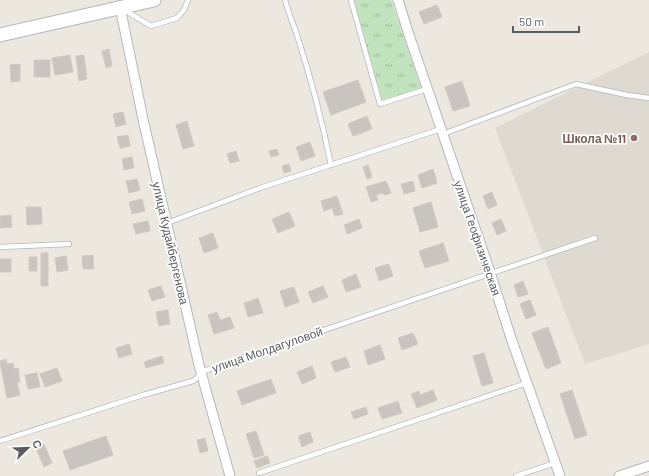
<svg xmlns="http://www.w3.org/2000/svg" width="649" height="476" viewBox="0 0 649 476" font-family="Barlow,sans-serif">
<style>
.education{fill:#ded9d1}
.grass{fill:url(#grass-tufts)}
.building{fill:#c8c5c0;stroke:#d0c9bf}
.lines{fill:none;stroke-linecap:round;stroke-linejoin:round}
.service-casing{stroke:#b3b7bb;stroke-width:6}
.minor-casing{stroke:#b3b7bb;stroke-width:11}
.secondary-casing{stroke:#b2b6bb;stroke-width:15}
.service{stroke:#fff;stroke-width:4.5}
.minor{stroke:#fff;stroke-width:9}
.secondary{stroke:#fff;stroke-width:13}
.education-dot{fill:#8d6e63;stroke:#fff;stroke-width:1.5}
.labels{text-anchor:middle;dominant-baseline:central;stroke-width:3.5;stroke-linejoin:round;paint-order:stroke}
.education-label{font-size:12px;font-weight:bold;fill:#785e54;stroke:#fff;text-anchor:end}
.street-label{font-size:12px;fill:#595d61;stroke:#fff}
</style>
<defs>
<pattern id="grass-tufts" width="24" height="20" patternUnits="userSpaceOnUse"><rect width="24" height="20" fill="#c1e3bd"/><path d="M3 7l-1-3M5 7V3M7 7l1-3M15 17l-1-3M17 17v-4M19 17l1-3" fill="none" stroke="#a0bb9d"/></pattern>
</defs>
<rect width="100%" height="100%" fill="#ece8e0"/>
<!-- education -->
<path class="education" d="M649 52V344L585 364 495 128Z"/>
<!-- grass -->
<path class="grass" d="M354 0H391L421 88 382 100Z"/>
<!-- building -->
<path class="building" d="M437 5 442 17 424 24 419 12Z
M109 49 112 66 106 68 102 51Z
M70 55 73 72 55 75 52 58Z
M84 55 87 79 79 81 76 56Z
M34 60H50V77H34Z
M20 64V81L11 82 10 65Z
M358 80 366 102 331 115 323 92Z
M462 81 470 106 453 111 445 87Z
M123 112 126 124 116 127 113 114Z
M367 116 372 129 353 136 348 124Z
M187 121 194 146 183 149 176 125Z
M128 135 130 146 120 148 117 137Z
M310 142 315 156 301 161 296 147Z
M277 149 279 155 271 157 269 151Z
M236 151 239 161 230 163 227 154Z
M132 157 134 168 124 170 122 159Z
M289 164 291 171 284 173 282 166Z
M368 165 372 177 367 179 363 167Z
M433 169 437 183 422 188 418 175Z
M137 179 140 190 129 193 126 181Z
M386 181 391 193 384 195 383 193 376 195 378 200 371 202 366 187Z
M413 181 415 191 404 194 401 184Z
M492 192 497 205 488 209 483 196Z
M337 196 343 214 335 216 332 208 324 211 321 201Z
M142 199 145 211 132 214 129 202Z
M431 202 438 227 420 232 413 208Z
M26 207H41L42 224 27 225Z
M289 212 295 226 278 233 272 219Z
M11 215 12 227 0 228V216Z
M359 219 362 228 347 234 344 225Z
M501 219 506 231 497 235 492 223Z
M148 221 150 231 136 234 133 224Z
M213 233 218 248 204 253 199 238Z
M443 243 449 261 425 268 419 251Z
M41 253H48V286H41Z
M93 255 94 269H83L82 256Z
M66 256 68 270 57 272 55 258Z
M29 257H37V271H29Z
M0 259H11V272H0Z
M389 264 393 276 379 281 375 268Z
M356 274 361 287 346 292 342 280Z
M523 281 528 294 518 297 514 285Z
M161 286 165 297 152 301 148 290Z
M323 286 328 297 313 303 308 292Z
M294 287 299 302 285 307 280 291Z
M258 298 263 313 248 317 244 303Z
M530 300 536 315 526 319 520 304Z
M168 310 170 324 159 326 156 312Z
M217 312 220 320 230 317 234 328 214 334 208 315Z
M548 327 561 363 546 369 532 333Z
M413 333 418 344 402 350 398 338Z
M129 344 132 354 119 358 116 348Z
M380 345 385 359 368 365 364 351Z
M484 353 493 383 482 386 473 356Z
M162 356 164 363 146 368 144 362Z
M346 357 350 367 335 372 331 362Z
M6 359 7 364 13 363 14 369 18 368 20 382H17L20 395 7 398 0 363V361Z
M312 366 316 378 302 384 297 372Z
M57 368 62 381 45 387 40 374Z
M37 373 40 387 28 389 25 375Z
M271 379 276 393 242 405 237 391Z
M433 390 437 400 417 408 411 394 419 391 420 395Z
M572 390 587 435 575 439 560 394Z
M398 401 402 413 382 419 378 408Z
M366 407 368 414 354 419 351 412Z
M256 431 264 455 254 458 246 434Z
M310 432 313 442 302 447 298 436Z
M106 436 113 455 70 470 63 451Z
M205 438 208 451 200 453 197 440Z
M44 444 52 463 44 467 36 448Z
M267 456 270 463 257 468 254 461Z"/>
<g class="lines">
<defs>
<path id="service" d="M285 0C288 11 292 21 296 32 310 75 322 120 331 165
M351 0 380 104 427 89
M124 10 151 26 177 18 184 10 188 0
M443 134 576 84 627 95 649 98
M167 223 260 188 441 129
M0 247 69 244
M0 441 143 395 193 381 198 377 201 372 595 238
M259 473 527 383
M516 476 555 463"/>
<path id="minor" d="M398 0 409 35 489 269 511 338 560 476
M120 7 143 119 199 365 230 476
M619 476 649 466"/>
<path id="secondary" d="M0 35 154 0"/>
</defs>
<!-- service casing -->
<use href="#service" class="service-casing"/>
<!-- minor casing -->
<use href="#minor" class="minor-casing"/>
<!-- secondary casing -->
<use href="#secondary" class="secondary-casing"/>
<!-- service -->
<use href="#service" class="service"/>
<!-- minor -->
<use href="#minor" class="minor"/>
<!-- secondary -->
<use href="#secondary" class="secondary"/>
</g>
<!-- markers -->
<circle class="education-dot" cx="634" cy="138" r="4"/>
<g class="labels">
<!-- education labels -->
<g class="education-label">
<text x="626" y="138">Школа №11</text>
</g>
<!-- street labels -->
<g class="street-label">
<text transform="translate(478 238) rotate(71)">улица Геофизическая</text>
<text transform="translate(171 243) rotate(77)">улица Кудайбергенова</text>
<text transform="translate(267 349) rotate(-19)">улица Молдагуловой</text>
</g>
</g>
<!-- north arrow -->
<g transform="translate(28 448) rotate(67)" stroke="#ffffff" stroke-width="3" paint-order="stroke">
<path d="M0-3L7 15L0 10L-7 15Z" fill="#595d61"/>
<text y="-6" font-size="11" font-weight="bold" text-anchor="middle" fill="#595d61">С</text>
</g>
<!-- scale -->
<path d="M513 26v6h66v-6" fill="none" stroke="#595d61" stroke-width="2"/>
<text x="519" y="26" font-size="12" fill="#595d61" stroke="#ffffff" stroke-width="3" paint-order="stroke">50 m</text>
</svg>
